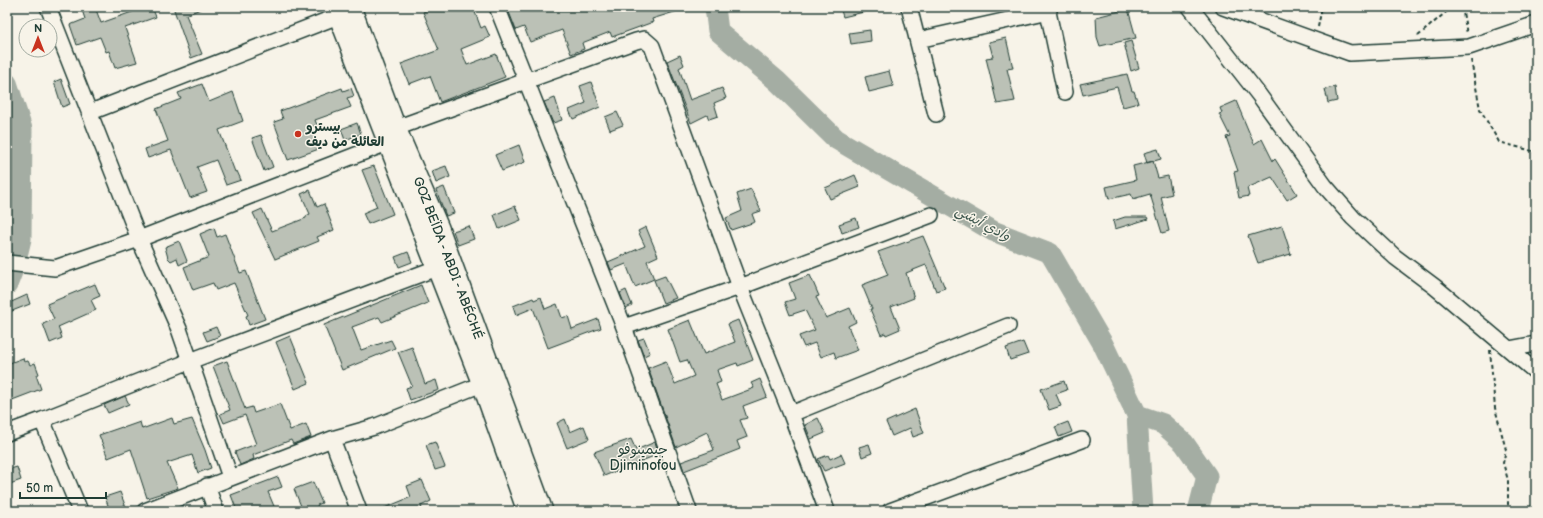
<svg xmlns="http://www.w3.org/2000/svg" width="1543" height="518" viewBox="0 0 1543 518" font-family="'Balsamiq Sans','Playpen Sans Arabic',sans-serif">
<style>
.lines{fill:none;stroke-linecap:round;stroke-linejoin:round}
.river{stroke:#a4ada3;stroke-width:21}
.building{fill:#bbc1b6;stroke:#1f3d34}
.minor-casing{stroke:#1f3d34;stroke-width:18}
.major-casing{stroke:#1f3d34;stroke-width:22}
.path{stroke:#1f3d34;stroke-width:2;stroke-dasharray:4 3;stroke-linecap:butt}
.minor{stroke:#f7f3e8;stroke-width:15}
.major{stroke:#f7f3e8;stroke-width:19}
.poi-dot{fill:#c8321e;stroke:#f7f3e8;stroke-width:1.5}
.labels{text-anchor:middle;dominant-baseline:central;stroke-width:3;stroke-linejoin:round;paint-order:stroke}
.poi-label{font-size:13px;font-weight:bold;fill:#1f3d34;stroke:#f7f3e8;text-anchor:start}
.street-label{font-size:13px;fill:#1f3d34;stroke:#f7f3e8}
.water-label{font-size:14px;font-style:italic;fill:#405950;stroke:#f7f3e8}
.neighbourhood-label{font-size:14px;fill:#1f3d34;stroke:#f7f3e8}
</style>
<rect width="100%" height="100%" fill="#f7f3e8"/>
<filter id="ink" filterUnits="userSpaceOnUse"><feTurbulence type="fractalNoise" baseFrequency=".025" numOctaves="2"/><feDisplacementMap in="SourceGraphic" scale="8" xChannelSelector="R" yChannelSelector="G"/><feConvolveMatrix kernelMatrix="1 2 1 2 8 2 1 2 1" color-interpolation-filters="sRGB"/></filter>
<g filter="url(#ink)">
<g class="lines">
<!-- river -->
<path class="river" d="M715 7 718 31 777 81 836 139 993 231 1050 253 1103 344 1137 415 1143 511
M7 83 22 129 21 239 15 264 7 285
M1137 415 1163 424 1184 443 1207 476 1198 511"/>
</g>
<!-- building -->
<path class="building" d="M91 7H95L101 23 146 7H152L156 17 125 28 137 62 115 68 109 51 106 52 100 37 77 45 70 25 85 19 82 10Z
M173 7H205L186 15 202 54 191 58Z
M436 7H473L481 28 485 26 490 37 461 49 467 65 496 54 505 77 440 102 430 76 409 84 401 64 439 50 423 12Z
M507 7H684V9L652 19 653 22 612 37 610 32 582 43 584 49 571 54 562 30 530 42 524 27 516 30Z
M840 7H868V11L843 17Z
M1128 9 1136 38 1100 46 1097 37 1096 17Z
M870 30 871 41 851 44 849 33Z
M1006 38 1013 68 1007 69 1015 101 997 104 986 58 993 57 989 42Z
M1131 41 1139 68 1131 71 1124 43Z
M680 55 684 65 679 68 690 100 722 88 726 98 714 103 718 116 709 119 707 115 691 123 667 61Z
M889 71 893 86 869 92 865 77Z
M1127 74 1132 91H1134L1138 103 1123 107 1117 87 1083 95 1080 84Z
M61 79 70 104 62 107 54 82Z
M591 82 600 107 573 119 569 110 586 103 580 86Z
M202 84 209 102 233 92 243 121 219 130 235 172 237 171 241 180 226 185 216 160 197 167 207 192 190 198 171 150 148 158 145 149 168 141 156 109 181 99 178 93Z
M1335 87 1337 101 1328 103 1325 89Z
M342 88 343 91 351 88 354 96 347 98 351 107 315 120 317 125 311 127 319 149 288 160 274 122 283 119 280 111Z
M555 98 562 120 553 123 544 102Z
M1236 101 1254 144 1262 139 1273 161 1275 159 1297 194 1287 200 1272 177 1247 188 1249 196 1239 198 1234 172 1238 171 1226 137 1230 136 1219 114 1222 113 1220 108Z
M617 112 623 125 610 130 605 117Z
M357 123 361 134 345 140 341 129Z
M261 135 273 167 264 171 252 138Z
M519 145 525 162 502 171 495 155Z
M1158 149 1161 159 1147 163 1144 153Z
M1153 161 1158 178 1168 176 1172 194 1161 197 1169 231 1162 233 1150 194 1133 199 1131 194 1109 199 1106 187 1136 180 1133 166Z
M374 166 393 214 368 224 363 213 377 207 362 170Z
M446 166 450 177 436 183 432 171Z
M855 175 860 187 830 199 825 188Z
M444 187 454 213 446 216 436 190Z
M751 189 761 211 752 214 755 222 731 230 726 218 742 211 737 194Z
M310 190 317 207 324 204 334 230 317 237 319 241 275 259 253 213 262 209 272 231 306 218V216L310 214 301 194Z
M515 206 521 220 499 229 494 215Z
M1125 217H1147L1148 219 1115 229 1113 221Z
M856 218 859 227 842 233 839 224Z
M469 226 474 239 458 245 453 231Z
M1282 226 1291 254 1258 263 1248 236Z
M646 227 658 256 647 261 654 279 635 287 626 264 611 270 608 262 645 246 638 231Z
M214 228 217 237 225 234 240 273 246 271 265 319 249 325 246 316 248 315 234 283 216 290 213 283 193 290 184 267 209 257 200 234Z
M923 236 945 288 936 291 926 265 906 273 914 298 891 307 900 329 886 335 885 333 881 335 870 309H872L862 285 888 275 878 252Z
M179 241 187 261 179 265 177 258 171 261 168 258 165 247Z
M408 252 412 262 399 267 395 257Z
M810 275 819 296 816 297 826 318 850 308 856 322 848 326 858 350 836 358 834 352 821 357 815 343 804 347 799 336 815 330 805 310 790 315 785 302 795 299 789 283Z
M665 276 676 298 663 303 654 280Z
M95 284 100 296 91 300 96 310 58 327 62 338 50 343 43 324 54 319 47 304Z
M421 285 428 303 382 322 379 317 352 327 361 350 391 340 395 348 342 370 324 325Z
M626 290 632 305 626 308 620 293Z
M27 295 30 304 7 313V304Z
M541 297 545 309 557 304 562 318 568 316 572 329 598 319 601 328 548 348 533 308 516 315 513 306 533 298 534 300Z
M690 320 704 354 735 342 728 324 738 320 753 360 738 366 737 363 717 370 721 382 716 384 722 400 754 388 751 383 760 379 767 397 743 406 747 418 740 420 747 437 737 441 740 449 684 471 681 462 714 450 707 432 676 447 648 368 666 361 675 384 694 376 687 360 680 362 668 329Z
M216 327 220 336 207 341 203 332Z
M290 336 309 383 295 389 276 342Z
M644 338 650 353 644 356 638 340Z
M1023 342 1028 354 1010 360 1006 348Z
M412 347 425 384 436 380 439 390 410 400 406 388 412 386 398 352Z
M23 358 24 362 28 361 30 365 35 363 39 374 36 375 41 389 7 402V364Z
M227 361 245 409 252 407 254 413 280 404 290 430 306 424 311 437 293 444 291 440 253 455 254 459 240 465 235 452 256 444 245 415 224 423 220 414 230 410 213 366Z
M1064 381 1067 390 1056 394 1061 406 1049 410 1041 389Z
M125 396 129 404 108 413 104 405Z
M915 409 924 433 913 437 910 428 892 436 886 422Z
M172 418 174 424 192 419 205 450 211 468 198 473 192 455 167 463 178 488 147 498 131 449 108 458 99 435 122 427 123 428 140 422 142 429Z
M818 418 825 433 811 439 805 425Z
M565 419 570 432 584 426 589 439 567 448 557 423Z
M1068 422 1072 432 1059 437 1055 427Z
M631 439 636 450 655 442 659 454 604 476 594 452Z
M435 442 445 467 435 470 426 445Z
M869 444 872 453 862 457 859 447Z
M841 454 845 463 824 471 818 459 828 455 830 459Z
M17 467 21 480 7 485V470Z
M278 477 282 487 268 492 276 511H237L231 495Z
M422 480 431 501 421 506 423 511H377L411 497 407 486Z
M313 482 322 503 317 505 320 511H303L294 489Z
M120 492 125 505 110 511 105 497Z"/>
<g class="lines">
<defs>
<path id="minor" d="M48 7 139 239 179 329 230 477
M497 7 624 327 689 511
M909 7 936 114
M1047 7 1065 92
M1190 7 1259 95 1325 186 1353 218 1395 257 1435 287 1536 372
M1223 7 1350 53 1469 47 1536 24
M918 40 1049 11
M91 112 338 16
M396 128 636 41 644 39 652 46 740 287 791 414 827 511
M7 263 55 268 139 239 387 143
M624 327 740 287 931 215
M1509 349 1536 344
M791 414 1008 326
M42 420 80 511
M7 433 42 420 190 361 447 264
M332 439 359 511
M207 486 216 511
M145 511 332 439 374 427 482 384
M890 511 1082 440"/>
<path id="major" d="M335 7 482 384 527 511
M351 7 396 128 439 228 543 511"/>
</defs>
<!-- minor casing -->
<use href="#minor" class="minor-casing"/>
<!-- major casing -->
<use href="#major" class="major-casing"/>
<!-- path -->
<path class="path" d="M1462 7 1467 34
M1318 27 1322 7
M1418 36 1452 7
M1471 60 1480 109 1499 142 1536 152
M1490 350 1495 408 1506 450 1503 463 1508 480V511"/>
<!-- minor -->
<use href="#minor" class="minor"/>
<!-- major -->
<use href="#major" class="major"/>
</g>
</g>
<!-- markers -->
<circle class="poi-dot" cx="298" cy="134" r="4"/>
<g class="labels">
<!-- poi labels -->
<g class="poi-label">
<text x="306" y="127">بيسترو<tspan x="306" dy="15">العائلة من ديف</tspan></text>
</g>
<!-- street labels -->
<g class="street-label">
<text transform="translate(448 258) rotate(69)">GOZ BEÏDA - ABDI - ABÉCHÉ</text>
</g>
<!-- water labels -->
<g class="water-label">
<text transform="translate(983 223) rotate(28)">وادي أبشي</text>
</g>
<!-- neighbourhood labels -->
<g class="neighbourhood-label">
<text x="643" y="449">جيمينوفو<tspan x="643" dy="16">Djiminofou</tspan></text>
</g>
</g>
<!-- margin -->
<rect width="1543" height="518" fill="none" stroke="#f7f3e8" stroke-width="24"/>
<rect x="12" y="12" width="1519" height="494" fill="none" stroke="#1f3d34" stroke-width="1.5" filter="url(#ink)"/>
<!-- north arrow -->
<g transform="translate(38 38)"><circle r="19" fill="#f7f3e8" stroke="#a1aaa0"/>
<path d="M0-3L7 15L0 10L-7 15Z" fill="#c8321e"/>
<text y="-6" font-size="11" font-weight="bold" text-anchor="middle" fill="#1f3d34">N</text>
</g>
<!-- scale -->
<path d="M20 492v6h86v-6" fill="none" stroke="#1f3d34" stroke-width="2"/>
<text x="26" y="492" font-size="12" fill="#1f3d34" stroke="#f7f3e8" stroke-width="3" paint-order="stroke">50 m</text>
</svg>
